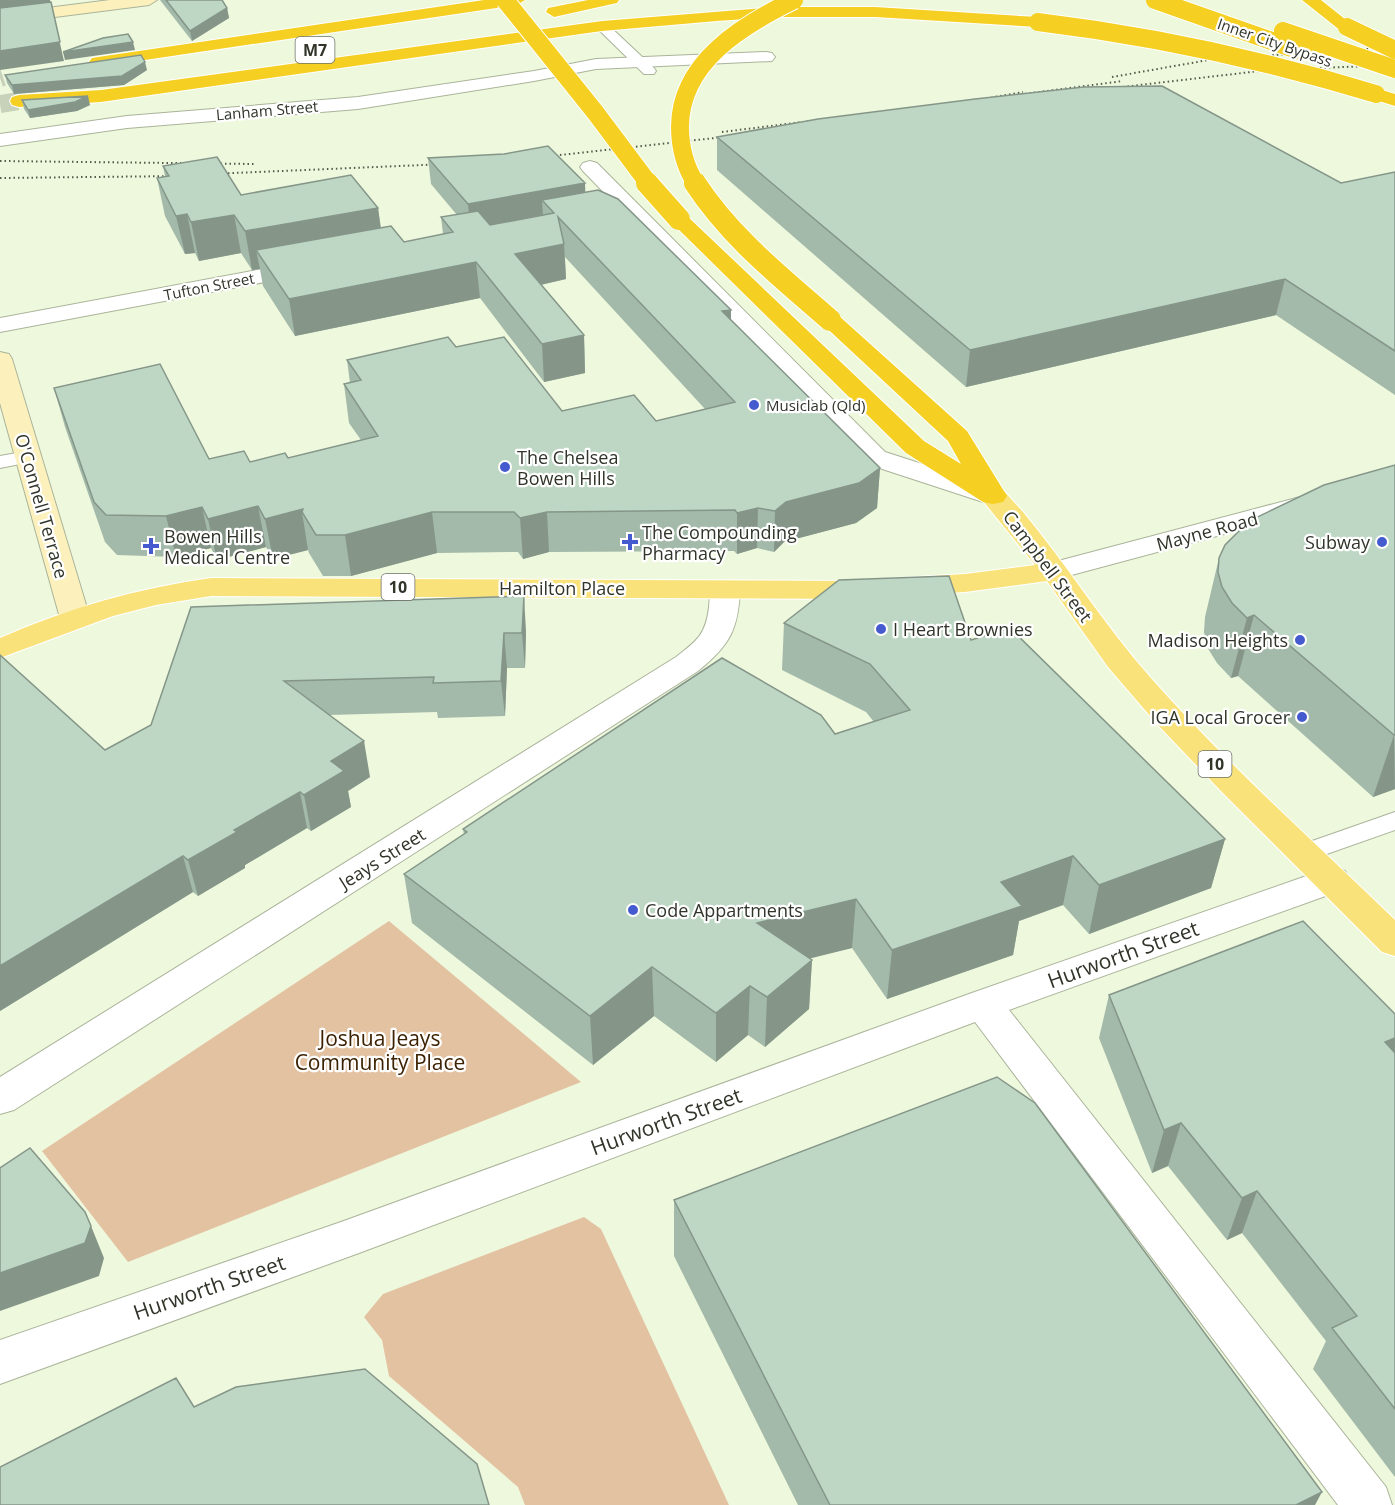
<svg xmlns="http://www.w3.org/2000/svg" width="1395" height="1505" viewBox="0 0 1395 1505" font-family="'Open Sans',sans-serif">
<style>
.green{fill:#e3c2a2}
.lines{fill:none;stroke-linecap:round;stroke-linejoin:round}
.highway-tunnel{stroke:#c8d1b9;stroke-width:18;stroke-dasharray:18 9;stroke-linecap:butt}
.lane-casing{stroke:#aab49a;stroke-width:2}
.street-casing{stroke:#aab49a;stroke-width:2}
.secondary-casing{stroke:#aab49a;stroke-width:2}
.primary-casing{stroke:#fff;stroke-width:2}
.highway-casing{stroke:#fff;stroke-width:2}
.lane{fill:#fff;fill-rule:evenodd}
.street{fill:#fff;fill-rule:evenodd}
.secondary{fill:#fcf1bd;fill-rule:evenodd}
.primary{fill:#fae27b;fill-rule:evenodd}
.highway{fill:#f6cf23;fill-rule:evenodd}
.rail{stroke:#54594b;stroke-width:2;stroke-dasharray:1.5 3;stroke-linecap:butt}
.highway-bridge-far1-casing{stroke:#fff;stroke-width:20;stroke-linecap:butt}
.highway-bridge-casing{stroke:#fff;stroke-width:24;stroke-linecap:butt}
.highway-bridge-far1{stroke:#f6cf23;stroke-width:18}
.highway-bridge{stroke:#f6cf23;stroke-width:22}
.wall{fill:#a3b9a9}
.shaded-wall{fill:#859689}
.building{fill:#bed7c4;stroke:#859689;stroke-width:1.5}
.poi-dot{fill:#445ace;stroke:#fff;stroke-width:2}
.labels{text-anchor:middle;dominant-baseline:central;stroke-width:4.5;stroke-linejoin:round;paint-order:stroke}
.far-street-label{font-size:15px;fill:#303429;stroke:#fff}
.far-poi-label{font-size:15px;fill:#303429;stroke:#fff;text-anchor:start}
.shield{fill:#fff;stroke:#6e7169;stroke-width:1.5}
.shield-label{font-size:16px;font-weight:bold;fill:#303429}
.poi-label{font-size:18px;fill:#303429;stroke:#fff;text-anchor:start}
.street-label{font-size:18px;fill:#303429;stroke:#fff}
.near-street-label{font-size:21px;fill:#303429;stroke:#fff}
.near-park-label{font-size:21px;fill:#3d2202;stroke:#fff}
</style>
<rect width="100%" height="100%" fill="#eef8dd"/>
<!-- green -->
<path class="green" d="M389 921 581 1082 128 1262 42 1151Z
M584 1217 601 1229 729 1505H525L518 1487 389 1376 382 1340 364 1317 383 1294Z"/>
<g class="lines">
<!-- highway-tunnel -->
<path class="highway-tunnel" d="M0 78 3 77
M0 104 19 101"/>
<defs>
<path id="lane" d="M602 22 606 23 654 68 656 71 654 74H644L598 29 596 26Z
M28 451 35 453 38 457 35 461 0 468V456Z
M1395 812V830L1304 862 1295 859 1291 853 1295 847Z"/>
<path id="street" d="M766 52 772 53 775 57 772 61 596 69 534 81 358 109 127 128 0 146V134L127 116 358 97 534 71 596 59Z
M590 161 597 163 885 452 1003 490 1007 496 1003 502 993 504 983 502 867 464 583 171 580 167 583 163Z
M305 261 313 263 316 268 313 273 0 332V318Z
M1300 497 1310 499 1314 505 1310 511 1053 580 1043 577 1039 571 1043 565Z
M725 581 735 584 740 590C738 630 730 645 698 671L14 1110 0 1114V1077L676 657C697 641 706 634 709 607 710 598 709 591 715 584Z
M1332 867 1345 871 1350 880 1345 889 1009 1010 1386 1487 1392 1505H1338L975 1022 359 1253 0 1384V1340L341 1222 969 994Z"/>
<path id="secondary" d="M110 0H157L149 5 0 24V14Z
M0 352 9 354 12 359 90 618 86 624 75 627 64 624 60 618 0 403Z"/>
<path id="primary" d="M993 488 1003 490 1023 512C1067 565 1104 625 1150 677 1226 763 1312 840 1395 920V956L1382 952 1220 790 1157 724 1108 667 1047 581 965 592 851 599 211 596 156 605 113 616 0 658V638C68 608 138 588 211 578L851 581 965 574 1035 565 979 496 983 490Z"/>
<path id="highway" d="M484 0H525L517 5 98 67 92 66 89 62 92 58 98 57Z
M588 0H619L617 3 554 17 546 12 548 8Z
M1302 0H1321L1355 27 1353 31H1341Z
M775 7H875L1038 17 1046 22 1038 27 875 17H775L717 21 602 31 101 102 19 107 12 105 10 101 12 97 19 95 101 90 602 21Z
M1376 88 1395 94V106L1369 98 1367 94 1369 90Z
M679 213 686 215 924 441 961 464 948 441 818 320 822 315 830 313 838 315 967 431 1007 496 1003 502 993 504 983 502 906 453 672 223 668 219 672 215Z"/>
</defs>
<!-- lane casing -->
<use href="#lane" class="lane-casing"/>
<!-- street casing -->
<use href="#street" class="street-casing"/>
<!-- secondary casing -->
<use href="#secondary" class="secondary-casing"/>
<!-- primary casing -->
<use href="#primary" class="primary-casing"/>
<!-- highway casing -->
<use href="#highway" class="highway-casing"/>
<!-- lane -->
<use href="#lane" class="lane"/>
<!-- street -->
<use href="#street" class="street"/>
<!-- secondary -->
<use href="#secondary" class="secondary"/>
<!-- primary -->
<use href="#primary" class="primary"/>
<!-- highway -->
<use href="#highway" class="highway"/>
<!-- rail -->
<path class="rail" d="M1112 77 1214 59 1395 47
M1114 88 1268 70 1395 65
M1016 95 1123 81
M978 100 1023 92
M722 132 811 121
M542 157 733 136
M0 161 255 164
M210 174 447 164
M0 178 183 176"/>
<defs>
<path id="highway-bridge-far1" d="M505 0 595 112 649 184
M1155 0 1303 52
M1038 22C1153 36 1265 60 1376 94
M1347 27 1395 50
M1283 31 1395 69
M696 184C686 168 680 147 680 127 680 62 743 25 794 0"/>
<path id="highway-bridge" d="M647 183 679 219
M695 183C731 238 781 277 830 320"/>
</defs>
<!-- highway-bridge-far1 casing -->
<use href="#highway-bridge-far1" class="highway-bridge-far1-casing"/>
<!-- highway-bridge casing -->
<use href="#highway-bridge" class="highway-bridge-casing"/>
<!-- highway-bridge-far1 -->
<use href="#highway-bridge-far1" class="highway-bridge-far1"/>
<!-- highway-bridge -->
<use href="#highway-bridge" class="highway-bridge"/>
</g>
<!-- wall -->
<path class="wall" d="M160 0H222L227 8 229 18 192 41Z
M147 70 124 85 14 94 7 83 5 75Z
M22 100 90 105 77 111 30 118 24 109Z
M717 137 1341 183 1395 172V395L1276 315 966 387 717 170Z
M428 158 585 192 731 310V320L880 468 877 508 856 523 784 542 774 552 757 548 737 554 734 551 549 552 523 559 518 552 437 553 351 576H323L309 553 308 550 273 559 266 547 217 560 211 548 176 557 117 555 105 542 65 427 54 388 209 459 250 462 288 458 361 440 349 423 344 384 350 383 347 360 456 347 562 411 656 421 705 409 565 257 566 279 541 285 584 335 585 373 544 382 480 298 295 336 263 286 260 269 252 270 241 253 199 261 195 253 185 254 165 216 157 178 165 176 163 166 241 195 378 208 381 228 404 242 443 234 441 217 457 215 431 184Z
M1395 465V789L1373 797 1238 676 1231 678 1217 663 1207 647 1204 632 1205 617 1219 558Z
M191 607 526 631 525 668H507L505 716 438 718 437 712 329 715 370 777 348 791 351 807 311 831 307 828 245 865V868L198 896 193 892 0 1011V655L105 750 151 725Z
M784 623 971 640 1225 839 1211 888 1089 934 1063 905 1019 921 1013 955 887 999 852 948 809 958 812 960 809 1009 765 1047 748 1035 716 1062 654 1016 593 1065 412 923 404 874 464 835 463 829 835 734 874 722 866 712 782 670Z
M1109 995 1395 1014V1477L1313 1369 1326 1341 1242 1233 1227 1240 1168 1166 1152 1173 1099 1038Z
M674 1200 1315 1505H798L674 1256Z"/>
<!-- shaded-wall -->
<path class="shaded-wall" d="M0 0H50L64 61 0 70Z
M227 8 229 18 192 41 190 31Z
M133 42 135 50 65 60 63 52Z
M145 62 147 70 124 85 14 94 12 85Z
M88 96 90 105 77 111 30 118 28 110Z
M585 183 586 209 554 213 542 200 543 217 470 230 468 204Z
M378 208 383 246 256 250 260 269 252 270 245 231Z
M187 214 195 253 185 254 176 216Z
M234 215 241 253 199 261 191 222Z
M564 244 566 279 517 290 515 254Z
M476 262 480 298 295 336 289 299Z
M1285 279 1276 315 966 387 970 350Z
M731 310V347L722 311Z
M584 335 585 373 544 382 542 344Z
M880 468 877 508 856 523 784 542 774 552 775 511 786 502Z
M258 506 266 547 217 560 208 519Z
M202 507 211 548 176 557 166 516Z
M758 508 757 548 737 554V513Z
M303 509 302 512 308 550 273 559 265 519Z
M432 512 437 553 351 576 345 535Z
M547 512 549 552 523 559 520 518Z
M524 596 526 631 525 668 522 633Z
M1254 615 1238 676 1231 678 1247 618Z
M504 633 507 668 505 716 501 681Z
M1394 735 1395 789 1373 797Z
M364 741 370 777 348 791 351 807 311 831 304 795 331 761Z
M300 792 307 828 245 865V868L198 896 188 860 234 830Z
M1225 839 1211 888 1089 934 1099 885Z
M183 856 193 892 0 1011V966Z
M1073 856 1063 905 1019 921 1013 955 887 999 892 950 1001 882Z
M856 899 852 948 756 972 757 923Z
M812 960 809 1009 765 1047 767 997Z
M652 967 654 1016 593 1065 590 1016Z
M750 986 748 1035 716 1062V1013Z
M1395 1038V1070L1385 1042Z
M1181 1123 1168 1166 1152 1173 1164 1130Z
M1257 1191 1242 1233 1227 1240 1242 1198Z
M91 1226 104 1258 99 1276 0 1311V1273Z
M1322 1492 1315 1505H1296Z"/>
<!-- building -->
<path class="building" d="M166 0H222L227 8 190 31Z
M51 2 60 42 0 51V8Z
M128 34 133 42 63 52 103 38Z
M141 55 145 62 122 76 12 85 5 75Z
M1162 86 1341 183 1395 172V351L1285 279 970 350 717 137 818 119 975 99 1084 87Z
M88 96 75 102 28 110 22 100Z
M548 146 585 183 468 204 428 158 504 154Z
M217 157 241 195 351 175 378 208 245 231 234 215 191 222 187 214 176 216 157 178 169 176 163 166Z
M598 190 618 199 731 310 722 311 880 468 859 483 786 502 775 511 758 508 737 513 735 510 547 512 520 518 514 512H432L345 535H316L302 512 303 509 265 519 258 506 208 519 202 507 166 516 106 515 94 502 54 388 160 364 209 459 244 451 250 462 285 453 288 458 378 436 344 384 361 380 347 360 448 337 456 347 504 337 562 411 634 395 656 421 735 402 558 217 564 244 515 254 584 335 542 344 476 262 289 299 256 250 391 226 404 242 453 232 441 217 478 211 490 225 554 213 542 200Z
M1395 465V735H1394L1254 615 1247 618 1232 603 1222 587 1218 572 1219 558 1225 545 1249 521 1324 485Z
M949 576 971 640 1010 628 1225 839 1099 885 1073 856 1001 882 1022 906 892 950 856 899 757 923 812 960 767 997 750 986 716 1013 652 967 590 1016 404 874 467 832 463 829 722 658 821 715 835 734 910 710 870 664 784 623 839 580Z
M524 596 522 633H504L501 681 433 683 434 677 284 681 364 741 331 761 344 771 304 795 300 792 234 830 237 832 188 860 183 856 0 966V655L105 750 151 725 191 607Z
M1303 921 1395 1014V1038L1385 1042 1395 1053V1409L1332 1328 1357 1316 1257 1191 1242 1198 1181 1123 1164 1130 1109 995Z
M997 1077 1035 1103 1322 1492 1296 1505H830L674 1200Z
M30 1148 85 1212 91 1226 85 1243 0 1273V1168Z
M365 1369 477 1464 489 1505H0V1467L176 1378 194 1407 236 1387Z"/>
<!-- markers -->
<g class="poi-dot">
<circle cx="754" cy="405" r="6"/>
<circle cx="505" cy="467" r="6"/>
<path d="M627 533h6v6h6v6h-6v6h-6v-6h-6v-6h6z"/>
<circle cx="1382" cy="542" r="6"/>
<path d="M148 537h6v6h6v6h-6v6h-6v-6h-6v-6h6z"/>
<circle cx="881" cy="629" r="6"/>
<circle cx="1300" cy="640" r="6"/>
<circle cx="1302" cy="717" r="6"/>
<circle cx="633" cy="910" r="6"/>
</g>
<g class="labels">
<!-- far-street labels -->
<g class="far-street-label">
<text transform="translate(1275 42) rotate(19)">Inner City Bypass</text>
<text transform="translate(267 110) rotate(-5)">Lanham Street</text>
<text transform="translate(209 286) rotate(-11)">Tufton Street</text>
</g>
<!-- far-poi labels -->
<g class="far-poi-label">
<text x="766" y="405">Musiclab (Qld)</text>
</g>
<!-- shield labels -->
<g class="shield">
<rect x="295.5" y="37" width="39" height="26" rx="4.5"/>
<rect x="381.5" y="574" width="33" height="26" rx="4.5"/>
<rect x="1198.5" y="751" width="33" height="26" rx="4.5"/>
</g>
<g class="shield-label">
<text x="315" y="50">M7</text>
<text x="398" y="587">10</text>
<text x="1215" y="764">10</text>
</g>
<!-- poi labels -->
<g class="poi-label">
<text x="517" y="457">The Chelsea<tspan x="517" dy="21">Bowen Hills</tspan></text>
<text x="642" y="532">The Compounding<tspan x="642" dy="21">Pharmacy</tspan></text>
<text x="164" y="536">Bowen Hills<tspan x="164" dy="21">Medical Centre</tspan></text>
<text x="1370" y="542" text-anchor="end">Subway</text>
<text x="893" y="629">I Heart Brownies</text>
<text x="1288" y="640" text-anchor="end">Madison Heights</text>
<text x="1290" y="717" text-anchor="end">IGA Local Grocer</text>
<text x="645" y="910">Code Appartments</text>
</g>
<!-- street labels -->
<g class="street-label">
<text transform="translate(42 506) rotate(74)">O'Connell Terrace</text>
<text transform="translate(1207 531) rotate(-15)">Mayne Road</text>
<text transform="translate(1048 566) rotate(53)">Campbell Street</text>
<text x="562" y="588">Hamilton Place</text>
<text transform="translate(382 858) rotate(-32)">Jeays Street</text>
</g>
<!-- near-street labels -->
<g class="near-street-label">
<text transform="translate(1123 954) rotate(-20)">Hurworth Street</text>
<text transform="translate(666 1121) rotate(-20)">Hurworth Street</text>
<text transform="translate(209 1287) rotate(-19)">Hurworth Street</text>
</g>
<!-- near-park labels -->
<g class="near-park-label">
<text x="380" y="1038">Joshua Jeays<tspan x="380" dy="24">Community Place</tspan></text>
</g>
</g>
</svg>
